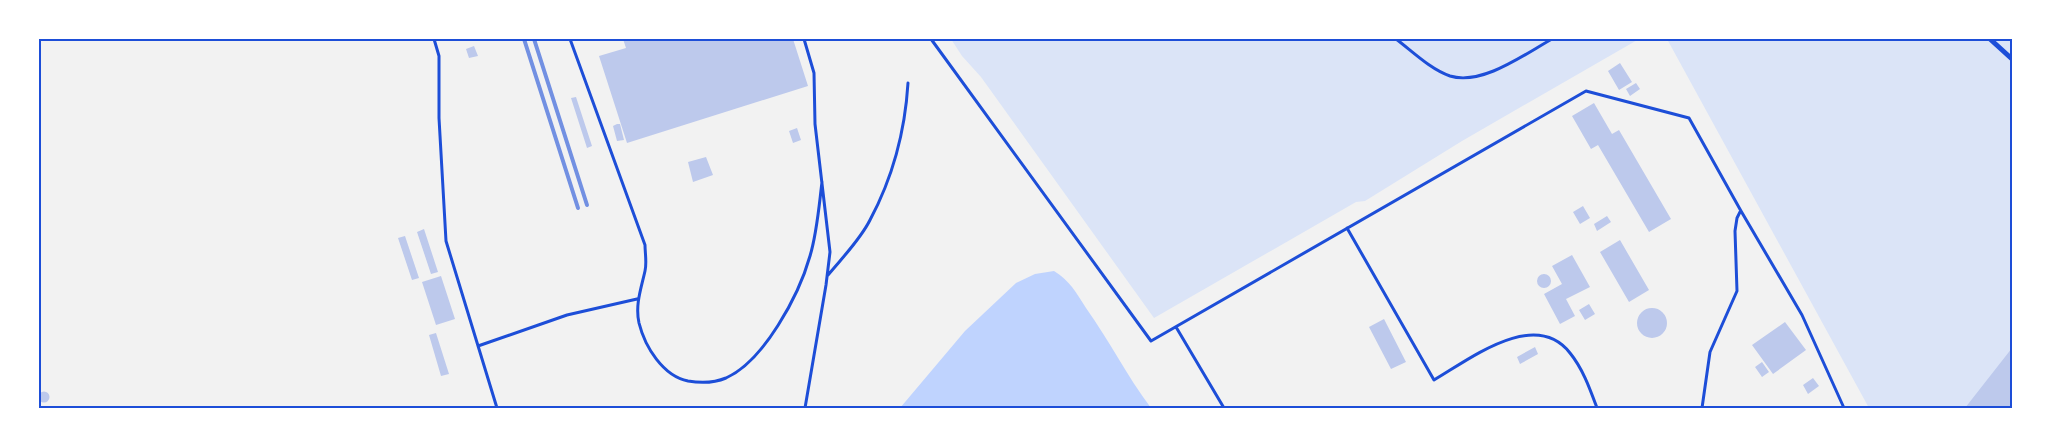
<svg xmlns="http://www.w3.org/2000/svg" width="2051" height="447" viewBox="0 0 2051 447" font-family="'Nunito Sans',sans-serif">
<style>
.green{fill:#dbe4f7}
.water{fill:#bfd3fe}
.building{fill:#bdc9ec}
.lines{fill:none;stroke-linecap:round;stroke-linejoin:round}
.service{stroke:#1d4ed8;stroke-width:3}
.minor{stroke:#1d4ed8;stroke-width:5}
.rail{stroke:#7290e2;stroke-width:4}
.neatline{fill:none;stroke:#1d4ed8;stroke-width:2}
</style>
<rect width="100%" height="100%" fill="#f2f2f2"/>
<!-- green -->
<path class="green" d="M951 39H1639L1462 141 1365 201 1356 202 1154 318 981 77 962 56Z
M1667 39H2012V408H1869Z"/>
<!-- water -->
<path class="water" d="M1054 271C1070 281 1076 292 1086 308 1109 340 1127 376 1151 408H900L965 331 1016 283 1035 274Z"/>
<!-- building -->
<path class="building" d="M623 39H793L808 86 627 143 599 56 626 48Z
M474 46 478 56 469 58 466 49Z
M1620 63 1632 82 1619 90 1608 71Z
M1636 83 1640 89 1630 96 1626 89Z
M576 97 592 146 587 148 571 98Z
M1594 103 1612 134 1619 130 1671 219 1649 232 1598 145 1591 149 1572 116Z
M617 124H620L624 140 617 141 613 126Z
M797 128 801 140 793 143 789 131Z
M706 157 713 175 693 182 688 162Z
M1583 206 1590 218 1580 224 1573 212Z
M1607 216 1611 222 1597 231 1594 224Z
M424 229 438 272 431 274 417 232Z
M405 236 419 278 412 280 398 238Z
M1620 240 1649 290 1629 302 1600 252Z
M1572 255 1590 287 1566 299 1575 316 1560 324 1544 294 1562 284 1552 266Z
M1537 281a7 7 0 1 1 14 0a7 7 0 1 1-14 0Z
M441 276 455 319 436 325 422 282Z
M1589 304 1595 314 1585 320 1579 310Z
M1637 323a15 15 0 1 1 30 0a15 15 0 1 1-30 0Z
M1384 319 1406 362 1391 369 1369 327Z
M1785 322 1806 350 1773 374 1752 345Z
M436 333 449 374 441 376 429 335Z
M1535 347 1538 354 1520 364 1517 357Z
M2012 348V408H1965Z
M1762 362 1769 372 1762 377 1755 367Z
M1813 378 1819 386 1808 394 1803 385Z
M38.5 397a5.5 5.5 0 1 1 11 0a5.5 5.5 0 1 1-11 0Z"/>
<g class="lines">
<!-- service -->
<path class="service" d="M434 39 439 56V118L446 241 497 408
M570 39 645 245C645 253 647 263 645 271 641 289 635 305 639 323 645 347 663 376 688 381 700 383 714 383 726 378 764 361 799 295 810 256 817 233 819 206 822 182
M804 39 814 73 815 124 830 252 826 285 805 408
M931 39 1151 341 1586 91 1689 118 1741 211 1802 315 1844 408
M1396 39C1412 51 1430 69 1450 76 1482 86 1525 54 1552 39
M1347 228 1434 380C1470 359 1535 308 1570 353 1583 369 1590 389 1597 408
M828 275C842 258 860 240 870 220 893 177 905 132 908 83
M1176 327 1224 408
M478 346 567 315 637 299
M1702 408 1710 352 1737 291 1735 231 1737 218 1740 212"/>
<!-- minor -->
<path class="minor" d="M1990 39 2012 59"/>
<!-- rail -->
<path class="rail" d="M524 39 578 208
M534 39 587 205"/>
</g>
<!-- border -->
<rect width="2051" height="447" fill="none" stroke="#ffffff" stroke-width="80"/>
<rect x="40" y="40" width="1971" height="367" class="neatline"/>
</svg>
